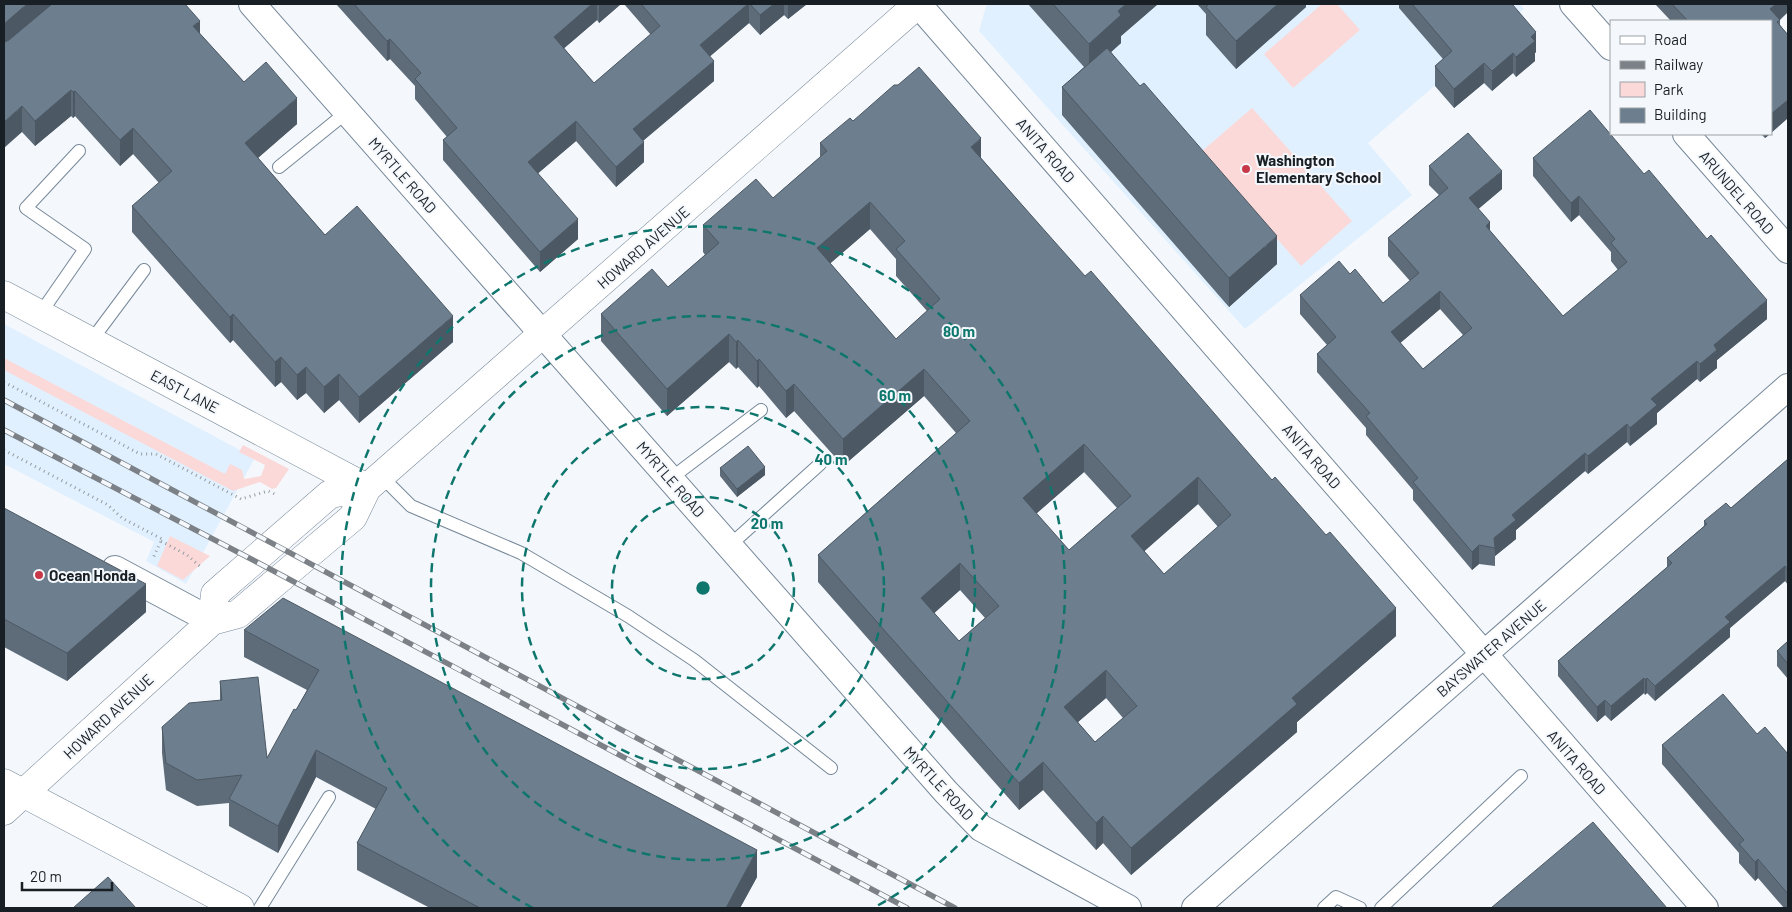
<svg xmlns="http://www.w3.org/2000/svg" width="1792" height="912" viewBox="0 0 1792 912" font-family="Barlow,sans-serif">
<style>
.built{fill:#e1f0fe}
.green{fill:#fbd9d9}
.lines{fill:none;stroke-linecap:round;stroke-linejoin:round}
.service-casing{stroke:#789;stroke-width:14}
.minor-casing{stroke:#789;stroke-width:28}
.tertiary-casing{stroke:#789;stroke-width:29}
.secondary-casing{stroke:#789;stroke-width:29}
.path{stroke:#959ba0;stroke-width:3;stroke-dasharray:1 4;stroke-linecap:butt}
.service{stroke:#fff;stroke-width:12}
.minor{stroke:#fff;stroke-width:26}
.tertiary{stroke:#fff;stroke-width:28}
.secondary{stroke:#fff;stroke-width:28}
.rail-casing{stroke:#7b8186;stroke-width:5.5}
.rail{stroke:#f4f8fc;stroke-width:4;stroke-dasharray:11;stroke-linecap:butt}
.wall{fill:#5e6c7a;fill-rule:evenodd}
.shaded-wall{fill:#4c5863}
.building{fill:#6d7e8e;stroke:#4c5863;fill-rule:evenodd}
.ring{fill:none;stroke:#0f766e;stroke-width:2.5;stroke-dasharray:9 6}
.poi-dot{fill:#c83849;stroke:#f4f8fc;stroke-width:2}
.labels{text-anchor:middle;dominant-baseline:central;stroke-width:4;stroke-linejoin:round;paint-order:stroke}
.street-label{font-size:15px;fill:#181f25;stroke:#f4f8fc}
.poi-label{font-size:15px;font-weight:bold;fill:#181f25;stroke:#f4f8fc;text-anchor:start}
.centre{fill:#0f766e;stroke:#f4f8fc;stroke-width:2.5}
.ring-label{font-size:15px;text-anchor:middle;font-weight:bold;fill:#0f766e;stroke:#f4f8fc;stroke-width:4;stroke-linejoin:round;paint-order:stroke}
</style>
<rect width="100%" height="100%" fill="#f4f8fc"/>
<!-- built -->
<path class="built" d="M989 4H1520L1524 9 1368 143 1412 195 1245 329 979 31 986 6Z
M4 324 255 458 186 584 146 561 154 542 4 464Z"/>
<!-- green -->
<path class="green" d="M1322 4H1337L1360 30 1293 88 1264 54Z
M1252 108 1352 221 1301 266 1201 152Z
M4 358 225 474 230 464 242 470 244 479 261 476 265 465 239 452 243 445 289 469 276 488 272 489 260 482 233 491 4 370Z
M170 536 210 556 183 580 157 566Z"/>
<g class="lines">
<defs>
<path id="service" d="M279 167 347 112
M40 314 85 249 26 208 79 151
M91 341 144 270
M381 476 411 506 521 553 628 616 694 660 831 768
M670 479 761 410
M729 546 820 464
M260 908 329 797
M1324 908 1336 897 1360 908
M1381 908 1521 776"/>
<path id="minor" d="M252 4 946 792 981 828 1128 908
M918 4 1705 908
M1573 4 1611 47
M1686 134 1788 250
M115 569 212 621
M1195 908 1788 387"/>
<path id="tertiary" d="M4 295 367 488
M212 621 215 594 330 494 367 488
M4 811 212 621 238 614 283 576 353 517 367 488 918 4"/>
<path id="secondary" d="M4 783 240 908"/>
</defs>
<!-- service casing -->
<use href="#service" class="service-casing"/>
<!-- minor casing -->
<use href="#minor" class="minor-casing"/>
<!-- tertiary casing -->
<use href="#tertiary" class="tertiary-casing"/>
<!-- secondary casing -->
<use href="#secondary" class="secondary-casing"/>
<!-- path -->
<path class="path" d="M4 382 140 454H156L241 499 268 491 277 495
M4 450 108 505 122 518 162 539 153 558
M161 541 187 555 202 568"/>
<!-- service -->
<use href="#service" class="service"/>
<!-- minor -->
<use href="#minor" class="minor"/>
<!-- tertiary -->
<use href="#tertiary" class="tertiary"/>
<!-- secondary -->
<use href="#secondary" class="secondary"/>
<defs>
<path id="rail" d="M4 400 955 908
M4 430 253 560 907 908"/>
</defs>
<!-- rail casing -->
<use href="#rail" class="rail-casing"/>
<!-- rail -->
<use href="#rail" class="rail"/>
</g>
<!-- wall -->
<path class="wall" d="M4 4 200 34 244 82 297 124 258 158 325 235 453 342 359 423 339 400 324 413 306 393 297 400 281 382 275 387 233 340 230 343 132 232V206L159 183 133 154 120 166 75 116 73 118 71 116 35 146 22 132Z
M336 4H621L599 23 597 20 564 48 594 83 651 35 624 4H807L788 19 784 15 760 35 749 23 710 56 714 81 643 141 644 162 616 187 576 141 538 173 578 239 540 272 443 160V140L447 137 415 99V86L390 59 387 61Z
M1028 4H1158L1121 36V43L1111 52 1277 264 1229 307 1062 115V87L1084 67Z
M1197 4H1306V7L1236 69 1206 35V14Z
M1399 4H1512L1536 52 1535 53V61L1516 77 1513 73 1492 91 1484 83 1454 108 1435 86V66L1443 59 1399 8Z
M1655 4H1788V12L1780 20V25L1788 35V118L1771 133V21H1671Z
M853 121 981 158 1396 636 1297 722V732L1131 875 1103 843 1096 850 1043 790 1019 810 818 582V555L956 433 924 396 843 466 794 411 786 418 759 386 757 388 738 367 736 369 729 362 667 416 601 341V314L668 287 705 255 703 252V225L773 198 820 157V143ZM870 229 896 259V276L927 311 896 339 830 263ZM1084 472 1117 508 1069 550 1036 514ZM1198 504 1218 527 1164 574 1144 551ZM960 590 985 618 959 641 934 613ZM1106 698 1123 718 1095 742 1078 722Z
M1761 134H1770L1765 138Z
M1533 158 1767 319 1717 360V368L1700 382 1697 379 1657 413V424L1630 446 1627 442 1588 474 1585 471 1516 530V539L1495 556V566L1479 564 1472 570 1413 500V490L1366 435V428L1317 372V354L1327 345 1300 314V295L1350 274 1383 303 1410 281 1388 256V238L1439 195 1429 185V166L1502 189 1478 209 1490 231 1563 316 1618 270 1611 261V252L1579 215 1571 222 1533 176ZM1440 309 1463 335 1423 369 1400 343Z
M1788 459V585L1785 581 1730 628V637L1655 701 1647 693 1645 695 1644 693 1611 721 1605 715 1597 722 1558 676V661L1667 567V558L1704 526V521L1731 508Z
M720 468 765 475 737 497 720 476Z
M4 508 146 612 67 681 4 647Z
M244 630 757 877 740 908H430L357 870V843L376 809 316 777 278 853 229 826V803L197 806 166 790 162 753V727L220 700V681L267 758 296 710 307 690 244 657Z
M1788 641V679L1777 666V651Z
M1757 734 1788 754V908H1784L1758 878 1755 881 1739 863V853L1662 764V745Z"/>
<!-- shaded-wall -->
<path class="shaded-wall" d="M27 4H58L4 50V24Z
M592 4H597V20L554 57V37Z
M599 4H621L599 23Z
M748 4H749V23L700 65V45Z
M774 4H784V15L760 35V15Z
M788 4H807L788 19Z
M1126 4H1158L1121 36V43L1089 72V44L1118 11Z
M1278 4H1306V7L1236 69V41Z
M1776 4H1788V12L1771 27 1770 9Z
M200 21V46L193 26Z
M1536 32V52L1535 53V61L1516 77V57L1531 37Z
M390 39V59L387 61V41Z
M1513 53V73L1492 91V71Z
M714 61V81L633 149V129Z
M1484 63V83L1454 108V89Z
M71 90V116L35 146V121Z
M75 91V116L73 118V92Z
M297 98V124L245 169V143Z
M1788 100V118L1771 133V114Z
M22 106V132L4 148V122Z
M576 121V141L528 182V162Z
M133 128V154L120 166V140Z
M1765 134H1770L1765 138Z
M981 138V166L971 147Z
M644 142V162L616 187V167Z
M1502 171V189L1469 217V198Z
M1579 196V215L1571 222V203Z
M870 202V229L817 275V248Z
M578 219V239L540 272V252Z
M1490 222V240L1486 226Z
M1277 236V264L1229 307V278Z
M1440 291V309L1391 351V332Z
M1767 300V319L1717 360V368L1700 382V364L1714 345Z
M233 314V340L230 343V317Z
M453 316V342L359 423V397Z
M729 334V362L667 416V389Z
M738 340V367L736 369V342Z
M281 357V382L275 387V362Z
M759 359V386L757 388V361Z
M1697 361V379L1657 413V424L1630 446V428L1651 399Z
M306 367V393L297 400V375Z
M924 369V396L843 466V439Z
M339 374V400L324 413V387Z
M794 384V411L786 418V391Z
M1627 424V442L1588 474V456Z
M1084 444V472L1023 525V498Z
M1585 453V471L1516 530V539L1495 556 1494 538 1512 515Z
M765 467V475L737 497V489Z
M1198 477V504L1131 563V536Z
M1479 545V564L1472 570V552Z
M960 563V590L921 625V598Z
M1785 566V581L1730 628V637L1655 701V686L1725 617Z
M146 584V612L67 681V653Z
M1396 608V636L1297 722V732L1131 875V848L1292 698Z
M1106 670V698L1064 734V707Z
M1644 678V693L1611 721V706Z
M1647 678V693L1645 695V680Z
M1605 700V715L1597 722V707Z
M316 750V777L278 853V826Z
M1043 762V790L1019 810V783Z
M1103 816V843L1096 850V823Z
M757 850V877L740 908H726Z
M1758 859V878L1755 881V862Z"/>
<!-- building -->
<path class="building" d="M4 4H27L4 24Z
M52 4H185L200 21 193 26 244 82 266 62 297 98 245 143 325 235 357 206 453 316 359 397 339 374 324 387 306 367 297 375 281 357 275 362 233 314 230 317 132 206 172 171 133 128 120 140 75 91 73 92 71 90 35 121 22 106 4 122V42H5L9 40Z
M354 4H592L554 37 594 83 660 26 641 4H748L700 45 714 61 633 129 644 142 616 167 576 121 528 162 578 219 540 252 443 140 457 128 415 79 421 73 390 39 387 41Z
M750 4H774L760 15Z
M1053 4H1126L1118 11 1121 15 1089 44Z
M1209 4H1278L1236 41 1206 7Z
M1412 4H1512L1536 32 1531 37 1535 41 1516 57 1513 53 1492 71 1484 63 1454 89 1435 66 1452 51Z
M1672 4H1776L1770 9 1780 20 1777 22 1788 35V100L1771 114V21H1688Z
M1107 48 1140 86 1144 83 1277 236 1229 278 1062 87Z
M919 67 981 138 971 147 1038 223 1085 276 1091 271 1272 480 1275 477 1326 535 1330 532 1396 608 1292 698 1297 704 1131 848 1103 816 1096 823 1043 762 1019 783 818 555 970 421 924 369 843 439 794 384 786 391 759 359 757 361 738 340 736 342 729 334 667 389 601 314 652 269 668 287 719 243 703 225 756 179 773 198 827 151 820 143 850 118 853 121 894 85H898ZM870 202 905 241 896 249 940 299 896 339 817 248ZM1084 444 1131 496 1069 550 1023 498ZM1198 477 1231 515 1164 574 1131 536ZM960 563 999 606 959 641 921 598ZM1106 670 1137 706 1095 742 1064 707Z
M1590 110 1644 174 1649 170 1707 239 1711 235 1767 300 1714 345 1717 350 1700 364 1697 361 1651 399 1657 405 1630 428 1627 424 1588 456 1585 453 1512 515 1516 520 1494 538 1495 548 1479 545 1472 552 1413 482 1418 478 1366 416 1370 413 1317 354 1336 337 1300 295 1339 261 1350 274 1355 269 1383 303 1419 273 1388 238 1448 188 1429 166 1468 133 1502 171 1469 198 1490 222 1486 226 1563 316 1627 262 1611 243 1615 239 1579 196 1571 203 1533 158ZM1440 291 1472 328 1423 369 1391 332Z
M748 446 765 467 737 489 720 468Z
M1788 459V570L1785 566 1725 617 1730 622 1655 686 1647 678 1645 680 1644 678 1611 706 1605 700 1597 707 1558 661 1672 563 1667 558 1707 524 1704 521 1726 503 1731 508Z
M4 508 146 584 67 653 4 619Z
M283 598 757 850 726 908H480L357 843 387 788 316 750 278 826 229 799 242 775 197 780 166 763 162 727 189 703 222 700 220 681 258 677 267 758 294 709 296 710 319 670 244 630Z
M1788 641V664L1777 651Z
M1723 694 1757 734 1765 727 1788 754V894L1758 859 1755 862 1739 844 1744 840 1662 745Z
M1593 822 1667 908H1491Z
M108 877 136 908H73Z"/>
<!-- distance rings -->
<g class="ring">
<circle cx="703" cy="588" r="91"/>
<circle cx="703" cy="588" r="181"/>
<circle cx="703" cy="588" r="272"/>
<path d="M533 908A362 362 0 1 1 873 908"/>
</g>
<!-- markers -->
<g class="poi-dot">
<circle cx="1246" cy="169" r="5"/>
<circle cx="39" cy="575" r="5"/>
</g>
<g class="labels">
<!-- street labels -->
<g class="street-label">
<text transform="translate(1046 150) rotate(49)">ANITA ROAD</text>
<text transform="translate(403 175) rotate(49)">MYRTLE ROAD</text>
<text transform="translate(1737 192) rotate(49)">ARUNDEL ROAD</text>
<text transform="translate(643 247) rotate(-41)">HOWARD AVENUE</text>
<text transform="translate(185 391) rotate(28)">EAST LANE</text>
<text transform="translate(1312 456) rotate(49)">ANITA ROAD</text>
<text transform="translate(671 479) rotate(49)">MYRTLE ROAD</text>
<text transform="translate(1491 648) rotate(-41)">BAYSWATER AVENUE</text>
<text transform="translate(108 716) rotate(-43)">HOWARD AVENUE</text>
<text transform="translate(1577 762) rotate(49)">ANITA ROAD</text>
<text transform="translate(939 783) rotate(47)">MYRTLE ROAD</text>
</g>
<!-- poi labels -->
<g class="poi-label">
<text x="1256" y="160">Washington<tspan x="1256" dy="17">Elementary School</tspan></text>
<text x="49" y="575">Ocean Honda</text>
</g>
</g>
<circle cx="703" cy="588" r="8" class="centre"/>
<g class="ring-label">
<text x="959" y="337">80 m</text>
<text x="895" y="401">60 m</text>
<text x="831" y="465">40 m</text>
<text x="767" y="529">20 m</text>
</g>
<!-- border -->
<rect width="1792" height="912" fill="none" stroke="#181f25" stroke-width="10"/>
<!-- legend -->
<rect x="1610" y="20" width="162" height="115" fill="#f4f8fc" stroke="#9ca1a6"/>
<rect x="1620" y="36" width="25" height="8" fill="#ffffff" stroke="#9ca1a6"/>
<text x="1654" y="45" font-size="15" fill="#181f25">Road</text>
<rect x="1620" y="61" width="25" height="8" fill="#7b8186" stroke="#9ca1a6"/>
<text x="1654" y="70" font-size="15" fill="#181f25">Railway</text>
<rect x="1620" y="82" width="25" height="15" fill="#fbd9d9" stroke="#9ca1a6"/>
<text x="1654" y="95" font-size="15" fill="#181f25">Park</text>
<rect x="1620" y="108" width="25" height="15" fill="#6d7e8e" stroke="#9ca1a6"/>
<text x="1654" y="120" font-size="15" fill="#181f25">Building</text>
<!-- scale -->
<path d="M22 882v8h90v-8" fill="none" stroke="#181f25" stroke-width="2.5"/>
<text x="30" y="882" font-size="15" fill="#181f25" stroke="#f4f8fc" stroke-width="4" paint-order="stroke">20 m</text>
</svg>
